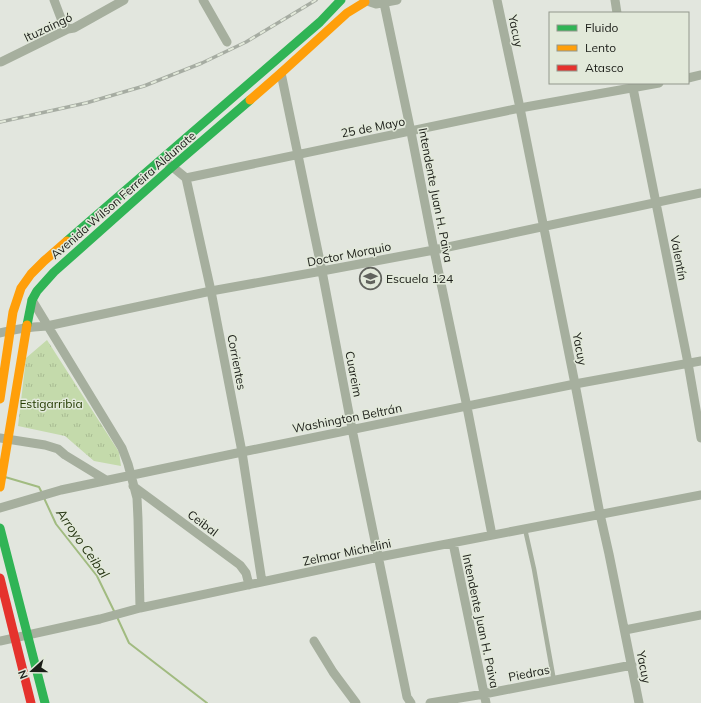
<svg xmlns="http://www.w3.org/2000/svg" width="701" height="703" viewBox="0 0 701 703" font-family="Mulish,sans-serif">
<style>
.grass{fill:url(#grass-tufts)}
.lines{fill:none;stroke-linecap:round;stroke-linejoin:round}
.stream{stroke:#a1bb80;stroke-width:2}
.lane{stroke:#a6af9e;stroke-width:4.5}
.street{stroke:#a6af9e;stroke-width:9}
.fast{stroke:#30b455;stroke-width:9}
.slow{stroke:#ff9f0a;stroke-width:9}
.jam{stroke:#e5322d;stroke-width:9}
.rail-casing{stroke:#a6aca2;stroke-width:3.5}
.rail{stroke:#e2e9da;stroke-width:2;stroke-dasharray:6;stroke-linecap:butt}
.labels{text-anchor:middle;dominant-baseline:central;stroke-width:3;stroke-linejoin:round;paint-order:stroke}
.street-label{font-size:12px;fill:#1b1d18;stroke:#e2e9da}
.poi-label{font-size:12px;fill:#1b1d18;stroke:#e2e9da;text-anchor:start}
.park-label{font-size:12px;fill:#243b00;stroke:#e2e9da}
.water-label{font-size:13px;font-style:italic;fill:#263513;stroke:#e2e9da}
</style>
<defs>
<pattern id="grass-tufts" width="24" height="20" patternUnits="userSpaceOnUse"><rect width="24" height="20" fill="#c4daab"/><path d="M3 7l-1-3M5 7V3M7 7l1-3M15 17l-1-3M17 17v-4M19 17l1-3" fill="none" stroke="#a8bb92"/></pattern>
</defs>
<rect width="100%" height="100%" fill="#e2e6de"/>
<!-- grass -->
<path class="grass" d="M47 340 119 452 121 466 94 461 65 436 18 426 26 358Z"/>
<g class="lines">
<!-- stream -->
<path class="stream" d="M5 477 39 487 42 493
M44 498 56 524 97 576 115 613
M117 617 129 643 207 703"/>
<!-- lane -->
<path class="lane" d="M525 529 534 569 554 681"/>
<!-- street -->
<path class="street" d="M54 0 62 21 68 29
M203 0 227 42
M385 0 384 3 411 132 434 250 467 407 492 535
M497 0 520 108 575 384 600 514 609 554 639 703
M615 0 617 13
M370 2 376 4 397 0
M1 62 68 29 74 28 124 0
M281 73 322 271 352 429 407 697 411 703
M688 78 701 75
M632 83 688 363 701 438
M169 164 186 178 211 291 242 452 262 582
M186 178 520 108 659 83
M32 300 122 448 128 464 137 498 138 519 140 608
M0 333C15 329 31 327 47 326L211 291 322 271 434 250 701 193
M0 438 45 445 58 449 65 455 106 480
M133 486 240 565 246 573 249 585
M0 508 61 490 242 452 575 384 701 361
M453 543 486 703
M625 630 701 615
M0 641 100 619 140 608 379 557 701 495
M314 641 333 672 356 703
M430 703 484 694 632 665"/>
<!-- fast -->
<path class="fast" d="M67 241 320 22 341 0
M27 325 32 300 37 291 54 272 172 167 250 100
M0 528 45 703"/>
<!-- slow -->
<path class="slow" d="M250 100 281 73 347 13 365 2
M0 399 13 312 21 288 31 274 44 261 67 241
M0 487 27 325"/>
<!-- jam -->
<path class="jam" d="M0 578 31 703"/>
<defs>
<path id="rail" d="M0 122 86 103 144 86 202 63 246 42 316 0"/>
</defs>
<!-- rail casing -->
<use href="#rail" class="rail-casing"/>
<!-- rail -->
<use href="#rail" class="rail"/>
</g>
<!-- icons -->
<defs>
<symbol id="school-ring" viewBox="-11 -11 22 22"><circle r="9.5" fill="#e2e9da" stroke="#61635d" stroke-width="1.5"/><path d="M0-5L7-2L0 1L-7-2ZM-4 1L0 2.5L4 1V4Q0 6-4 4Z" fill="#61635d"/></symbol>
</defs>
<g fill-rule="evenodd">
<use href="#school-ring" x="358" y="266" width="25" height="25"/>
</g>
<g class="labels">
<!-- street labels -->
<g class="street-label">
<text transform="translate(48 27) rotate(-25)">Ituzaingó</text>
<text transform="translate(516 31) rotate(78)">Yacuy</text>
<text transform="translate(373 127) rotate(-11)">25 de Mayo</text>
<text transform="translate(123 195) rotate(-41)">Avenida Wilson Ferreira Aldunate</text>
<text transform="translate(436 195) rotate(79)">Intendente Juan H. Paiva</text>
<text transform="translate(349 254) rotate(-11)">Doctor Morquio</text>
<text transform="translate(679 258) rotate(79)">Valentín</text>
<text transform="translate(580 349) rotate(79)">Yacuy</text>
<text transform="translate(237 362) rotate(79)">Corrientes</text>
<text transform="translate(354 374) rotate(79)">Cuareim</text>
<text transform="translate(347 418) rotate(-11)">Washington Beltrán</text>
<text transform="translate(203 523) rotate(37)">Ceibal</text>
<text transform="translate(347 552) rotate(-12)">Zelmar Michelini</text>
<text transform="translate(481 621) rotate(78)">Intendente Juan H. Paiva</text>
<text transform="translate(644 667) rotate(79)">Yacuy</text>
<text transform="translate(529 673) rotate(-11)">Piedras</text>
</g>
<!-- poi labels -->
<g class="poi-label">
<text x="386" y="278">Escuela 124</text>
</g>
<!-- park labels -->
<g class="park-label">
<text x="51" y="403">Estigarribia</text>
</g>
<!-- water labels -->
<g class="water-label">
<text transform="translate(83 543) rotate(55)">Arroyo Ceibal</text>
</g>
</g>
<!-- legend -->
<rect x="549" y="12" width="140" height="72" fill="#e2e9da" stroke="#92978c"/>
<rect x="557" y="25" width="20" height="6" fill="#30b455" stroke="#92978c"/>
<text x="585" y="32" font-size="12" fill="#1b1d18">Fluido</text>
<rect x="557" y="45" width="20" height="6" fill="#ff9f0a" stroke="#92978c"/>
<text x="585" y="52" font-size="12" fill="#1b1d18">Lento</text>
<rect x="557" y="65" width="20" height="6" fill="#e5322d" stroke="#92978c"/>
<text x="585" y="72" font-size="12" fill="#1b1d18">Atasco</text>
<!-- north arrow -->
<g transform="translate(32 671) rotate(249)" stroke="#e2e9da" stroke-width="3" paint-order="stroke">
<path d="M0-3L7 15L0 10L-7 15Z" fill="#1b1d18"/>
<text y="-6" font-size="11" font-weight="bold" text-anchor="middle" fill="#1b1d18">N</text>
</g>
</svg>
